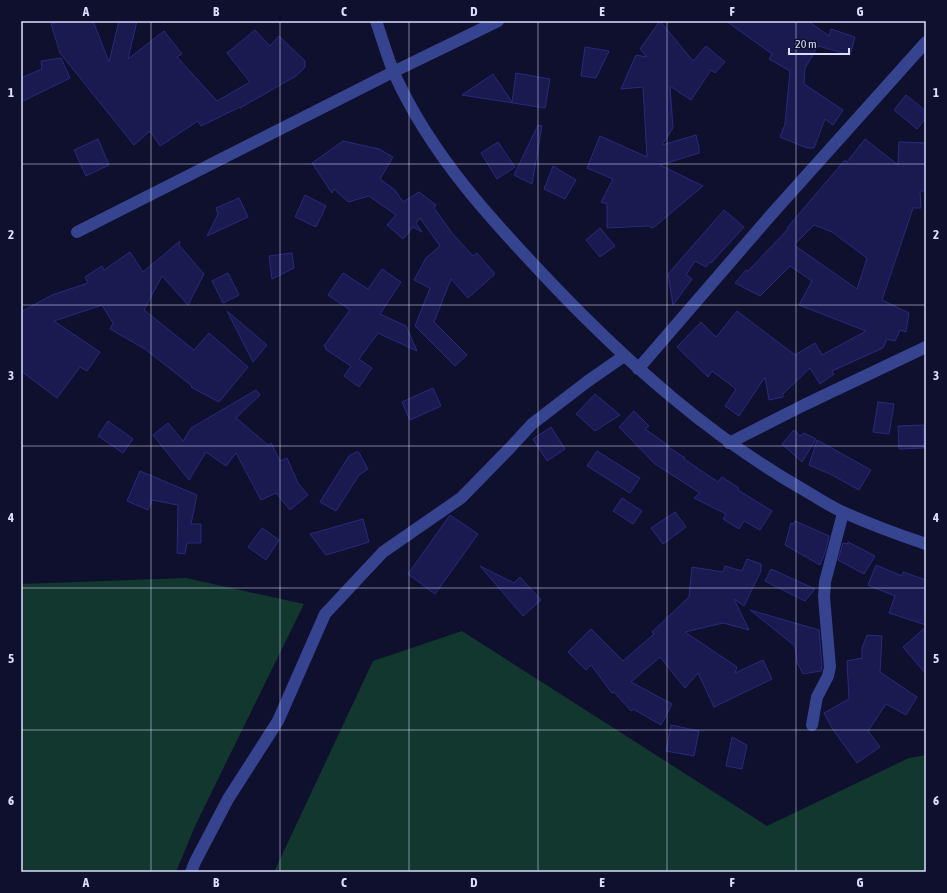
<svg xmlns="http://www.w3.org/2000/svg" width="947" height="893" viewBox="0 0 947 893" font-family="'Asap Condensed',sans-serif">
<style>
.green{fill:#11372f}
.building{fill:#1a1950;stroke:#2a297d;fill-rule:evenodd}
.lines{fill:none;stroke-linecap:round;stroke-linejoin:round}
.minor{stroke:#364490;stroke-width:12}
.grid{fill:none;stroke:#dbdeff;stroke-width:1;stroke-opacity:0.55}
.neatline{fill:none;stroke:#dbdeff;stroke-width:1.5}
.grid-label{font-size:13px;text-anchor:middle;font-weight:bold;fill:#dbdeff}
</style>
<rect width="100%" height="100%" fill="#0f102d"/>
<!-- green -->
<path class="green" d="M186 578 304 604 195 826 176 872H21V584Z
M462 631 767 826 909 758 926 755V872H274L373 661Z"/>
<!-- building -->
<path class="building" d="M60 21H93L109 62 119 21H137L128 59 164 31 182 54 177 57 217 101 250 82 227 53 255 30 270 46 279 36 305 61V67L296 76 240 108V107L201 126 198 121 160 146 150 131 134 145 60 53 51 24Z
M660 21 693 61 706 46 725 62 715 73 711 70 691 100 670 86 673 128 662 145 696 135 699 147V153L660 165 703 186 653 228 648 226 607 228V204L601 202 613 179 587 168 600 136 647 157 643 87 621 89 636 55 647 57 640 49Z
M726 21H808L829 36 831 29 855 37 850 55 818 46 805 68 804 84 843 110 833 125 825 119 814 148H807L780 137 785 124 790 71 769 59 772 54Z
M585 47 609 51 596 78 581 76Z
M61 58 70 78 21 102V78L42 69 41 61Z
M516 73 550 79 545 108 462 95 493 74 512 102Z
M906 95 926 111V118L917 129 894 110Z
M538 125 542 126 532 184 514 175Z
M98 139 109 165 86 176 74 150Z
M865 139 898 165 899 142 926 143V191H920L921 208H913L882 300 909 313 906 332 900 330 895 341 887 339 883 348 832 371 834 374 820 384 810 368 783 394V397L769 400 765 377 739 416 725 406 736 389 712 371 708 377 677 347 701 322 716 337 737 311 795 355 815 343 822 355 866 331 799 305 812 281 790 266 760 296 735 283 746 270 748 271 788 229 787 228 845 160 847 162ZM814 225 832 232 867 258 857 289 794 245Z
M343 141 379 149 393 157 380 179 395 190 403 202 419 192 436 205 434 208 452 233 473 256 477 253 495 274 468 298 451 279 434 322 467 355 455 366 415 326 430 288 414 280 426 258 440 246 420 218 416 223 422 232 413 227 403 239 387 225 396 215 369 196 348 202 334 189 332 193 312 163Z
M498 142 515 167 497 179 481 153Z
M553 166 576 180 565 199 544 189Z
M305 195 326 206 316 227 295 217Z
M239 198 248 217 207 236 218 214 216 208Z
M724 210 744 227 711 263 710 262 706 267 695 261 686 275 692 279 673 305 668 274Z
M600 228 615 246 600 257 586 240Z
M180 241 179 245 204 274 188 305 162 276 144 310 194 350 209 333 248 367 219 402 191 387 192 386 145 349 110 329 113 323 102 305 54 321 100 352 87 371 80 367 57 398 21 371V312L52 295 88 283 85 277 102 266 104 270 130 252 143 272Z
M292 253 294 268 272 279 269 256Z
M382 269 401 282 380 314 406 326 417 351 378 333 359 359 372 368 359 387 344 376 351 366 325 349 327 348 324 346 350 310 328 295 343 273 368 289Z
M228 273 239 295 223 303 212 281Z
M227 311 267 345 253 362Z
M433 388 441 406 410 420 402 402Z
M256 390 260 395 236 418 268 445 271 443 280 461 287 458 298 483 308 495 290 510 276 493 261 500 236 453 226 466 206 452 189 480 153 435 168 423 183 441 191 428Z
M595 394 620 415 595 431 576 414Z
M878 402 894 404 889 434 873 432Z
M634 411 649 426 645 429 669 446 668 447 685 458 684 459 718 482 722 477 739 488 738 490 772 511 760 530 744 521 739 529 723 519 726 514 694 498 700 493 655 464 619 427Z
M108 421 133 439 123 453 98 436Z
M924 425V448L899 449 898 426Z
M551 427 565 449 547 461 533 439Z
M794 430 800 436 804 433 816 439 802 462 782 444Z
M817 440 871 470 859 490 832 475 809 465Z
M358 451 368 469 359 475 336 511 320 502 349 456Z
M597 451 640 478 630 493 587 466Z
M140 471 197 495 191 524H201V543H187L185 554 177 553 178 505 152 500 148 510 127 501Z
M622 498 642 511 633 524 613 511Z
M675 512 686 527 663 544 651 528Z
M450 515 478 534 435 594 408 574Z
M363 519 369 542 326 555 310 534Z
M795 521 829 536 825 553 820 565 785 545 791 523 794 524Z
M262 528 279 540 266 560 248 547Z
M848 542 875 556 864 574 838 560 843 543 847 544Z
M747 559 761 564V571L744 606 734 599 749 630 723 623 685 632 737 667 735 673 763 660 772 679 714 707 698 673 685 688 660 657 631 682 672 704 661 725 633 709 631 711 614 692 612 693 591 665 586 670 568 652 591 629 623 661 654 634 652 632 689 597 692 567 723 572 725 566 742 571Z
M876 565 902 576 903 572 926 580V625L889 613 895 596 868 585Z
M480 566 514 583 520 577 541 600 523 616Z
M771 569 815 589 805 601 765 581Z
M750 610 819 630 822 666 821 671 803 674 797 662 795 646Z
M926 627V674L903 647Z
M867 635 882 636 880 672 917 697 906 715 886 704 868 731 880 747 857 763 832 728 824 713 849 699 847 661 862 658V648Z
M671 725 699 731 694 756 666 751Z
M732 737 747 745 742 769 726 766Z"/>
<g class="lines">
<!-- minor -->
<path class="minor" d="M376 21C382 38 387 56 394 73 431 156 494 223 556 288 630 365 711 437 804 490 818 498 831 507 845 513 872 525 899 535 926 544
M77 232 393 72 498 21
M638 369 770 216 926 42
M729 443 804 405 926 347
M812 725 817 697 828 676 830 667 824 597 825 582 843 513
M191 872 195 862 228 799 278 721 325 614 383 552 461 498 509 449 532 424 588 381 624 356"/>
</g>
<!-- grid -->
<path class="grid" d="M151 21V872M280 21V872M409 21V872M538 21V872M667 21V872M796 21V872M21 164H926M21 305H926M21 446H926M21 588H926M21 730H926"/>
<!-- border -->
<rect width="947" height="893" fill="none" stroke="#0f102d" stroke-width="44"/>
<!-- scale -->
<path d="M789 48v6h60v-6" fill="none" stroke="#dbdeff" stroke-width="2"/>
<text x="795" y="48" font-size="12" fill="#dbdeff" stroke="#0f102d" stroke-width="3" paint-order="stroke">20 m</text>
<rect x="22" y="22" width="903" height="849" class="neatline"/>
<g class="grid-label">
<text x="86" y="16">A</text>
<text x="216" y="16">B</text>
<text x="344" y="16">C</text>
<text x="474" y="16">D</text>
<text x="602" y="16">E</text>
<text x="732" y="16">F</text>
<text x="860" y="16">G</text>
<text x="11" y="97">1</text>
<text x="936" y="97">1</text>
<text x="11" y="239">2</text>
<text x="936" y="239">2</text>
<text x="11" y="380">3</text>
<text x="936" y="380">3</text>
<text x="11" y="522">4</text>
<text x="936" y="522">4</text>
<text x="11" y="663">5</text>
<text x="936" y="663">5</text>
<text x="11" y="805">6</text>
<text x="936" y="805">6</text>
<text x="86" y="887">A</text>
<text x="216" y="887">B</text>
<text x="344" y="887">C</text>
<text x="474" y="887">D</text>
<text x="602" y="887">E</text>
<text x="732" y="887">F</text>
<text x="860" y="887">G</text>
</g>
</svg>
